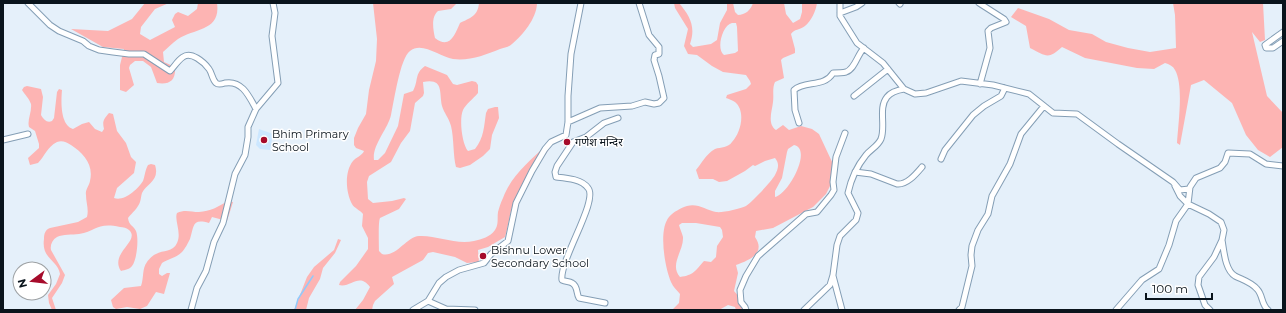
<svg xmlns="http://www.w3.org/2000/svg" width="1286" height="313" viewBox="0 0 1286 313" font-family="Montserrat,'Noto Sans Devanagari',sans-serif">
<style>
.built{fill:#cce7ff}
.green{fill:#fdb4b3;fill-rule:evenodd}
.lines{fill:none;stroke-linecap:round;stroke-linejoin:round}
.stream{stroke:#91cafb;stroke-width:1.5}
.minor-casing{stroke:#849eb5;stroke-width:7}
.minor{stroke:#fff;stroke-width:5}
.poi-dot{fill:#a60b2b;stroke:#fff;stroke-width:1.5}
.labels{text-anchor:middle;dominant-baseline:central;stroke-width:3;stroke-linejoin:round;paint-order:stroke}
.poi-label{font-size:11px;fill:#0a141c;stroke:#fff;text-anchor:start}
</style>
<rect width="100%" height="100%" fill="#e5f0fa"/>
<!-- built -->
<path class="built" d="M259 129 273 134 270 150 260 149 256 145Z"/>
<!-- green -->
<path class="green" d="M145 3H169L155 9 141 27 140 34 150 40 175 27 172 20 175 14 178 12 188 16 197 9 198 3H217C221 31 195 28 178 39 172 43 168 48 163 52L164 62 175 67C176 80 170 85 157 83L151 67 143 61H135L130 65 129 68 134 85 126 92 120 90V65L124 49 103 47 71 29 108 31 132 19Z
M373 3H457L451 9 438 11C431 17 433 29 435 38 450 50 455 34 460 23 470 18 478 16 479 3H537V4C536 19 523 35 512 44 509 47 504 48 500 49 485 55 470 61 453 59 440 57 422 41 410 51 400 58 394 102 391 115 388 129 372 145 374 160H378L385 153 398 126 404 94 413 91C419 80 414 74 425 66L447 75 453 84 457 85 472 81 476 82 478 85V93C473 99 466 104 463 110 459 119 462 144 468 151L475 149C484 138 484 126 486 113L488 109 495 107H498L499 118 492 135 490 149 483 156 470 165 460 168 456 167C453 157 454 138 451 126 449 118 444 113 442 106 439 92 444 78 423 82L424 93 423 96 415 103 410 131 401 143 391 162 369 176 367 182 368 199 373 203 392 201 404 198 406 199 399 209 380 218C378 222 379 245 379 251L382 254C396 258 406 237 419 236 437 235 455 245 474 241 482 239 490 237 495 230 499 224 497 218 498 212 499 208 501 202 503 198 511 176 529 162 545 146L548 144 551 146C539 166 522 183 513 204 510 213 508 227 505 237L488 247 478 250 479 262 467 263 455 257 433 252 428 253 423 260 392 277 394 284 375 301 373 305 372 310H355L363 300 370 287C359 272 351 288 339 285L340 282 356 266 368 249V238L362 226 363 214C360 210 354 208 352 204 346 193 344 172 353 161 356 157 362 156 364 151L356 148 354 145V138L358 128 366 114 369 90 376 61 377 39Z
M674 3H679C690 16 696 27 690 44L693 47 711 44 717 40 720 23 727 10V3H733L735 12 738 15C745 15 751 10 753 3H784L786 14 793 23 800 19 802 12V3H817C816 11 811 21 805 26 800 30 794 29 791 34L795 49V53L783 58 781 60 784 78 775 82C772 88 774 95 773 102 772 111 767 124 776 130L783 125 789 130 801 126 812 129 819 134 833 164 831 184 826 194 813 207 773 228 756 231 755 237C766 253 750 260 736 265L738 273 734 291 742 300 747 310H736L735 307 728 305 719 310H672L679 303 680 294C677 290 673 287 671 282 665 268 658 230 669 217 673 212 681 208 687 206 698 203 706 210 716 212 722 213 740 209 746 206 753 201 771 182 775 175 778 169 780 164 775 158L765 161 755 166 753 165 745 171 727 181 719 182 713 179H699L696 170C702 163 706 154 715 149 721 147 728 148 732 142 741 133 746 111 735 102 732 100 729 99 726 98L727 95 746 89 751 84 750 81 746 75 723 72 712 66 697 55 688 54 684 46 688 29 675 8ZM732 23H736L737 27 738 51 735 53 724 55C716 50 722 25 732 23ZM794 145C813 149 788 195 775 197V191L782 178 787 152 788 149ZM682 223H696L720 227 722 230 723 237 717 246 716 257 711 262 704 261C695 271 694 275 680 277 669 264 684 251 683 237 682 233 680 229 679 225Z
M1173 3H1263L1265 40 1260 42 1252 32 1267 96 1283 113V147L1270 157 1258 150 1246 135 1232 103 1204 80 1191 85 1180 145 1177 143C1178 125 1184 85 1175 70 1173 66 1169 64 1165 63L1154 69 1137 68 1085 58 1062 47C1048 60 1046 56 1030 48L1026 26 1011 17 1018 8 1049 19 1069 30 1092 34 1106 42 1128 48 1150 52 1176 48 1175 15Z
M27 86 41 89 43 97 41 115C44 120 47 123 52 121L54 118 57 92 59 89 62 90C61 101 60 125 73 129L82 124 89 122 95 129 102 132 104 129C102 121 104 119 109 113L113 114 117 131 126 143 131 157 136 162 134 173 117 188 114 198C124 202 138 189 143 181 145 176 145 170 148 165L151 164 155 165C160 181 147 183 142 193 141 196 141 199 140 202 138 208 132 213 128 218 129 226 133 225 136 231 139 238 137 260 132 266 130 269 125 270 121 271 109 253 141 241 129 230 127 228 123 227 120 227 97 222 97 231 79 234 72 235 63 234 57 237 52 240 50 245 51 250L65 275 62 283 52 298 56 310H52L49 303 48 295 56 284 60 274C58 260 41 259 44 239 44 234 45 230 50 228L78 222 87 217C89 209 86 203 86 195 85 190 89 186 90 181 94 164 83 153 71 145 66 142 62 140 57 142 47 147 45 156 38 163L30 165 28 158 39 148V144L35 131 29 127C27 120 32 112 31 104 29 98 25 95 22 90L24 87Z
M227 201 233 202 227 221 212 217 209 223C192 218 194 226 190 239 188 243 185 249 182 252 176 258 168 259 162 263L159 269V274L162 276 167 273H170L164 294 156 292 147 306 140 309 127 307 116 309 113 307 111 300 124 288 141 286C144 278 142 268 147 262 149 259 153 255 156 254 163 250 173 252 177 243 182 233 174 220 177 213 185 209 191 212 199 212 210 211 219 207 227 201Z
M338 239 341 240 335 253 323 268 320 279 309 298 306 310H294L307 277 314 267 334 250Z"/>
<g class="lines">
<!-- stream -->
<path class="stream" d="M295 310 298 299 313 276"/>
<defs>
<path id="minor" d="M28 3 50 25 59 31 83 41 89 46 99 50 113 52 129 54H144L170 71C174 67 178 60 183 57 191 51 204 62 209 69 212 73 212 79 216 83 218 85 222 84 225 83 242 80 249 96 256 109
M840 3V16L857 43 883 63 904 89 915 94 926 93 961 81 993 85 1029 94 1053 113 1077 114 1118 144 1173 182 1180 190 1189 189 1190 187
M899 3 900 4
M979 3 1004 19 1006 22 991 28 988 31 990 48 980 84
M840 13 856 7 862 3
M1283 32 1265 45 1266 48H1273L1283 41
M854 96 888 69
M568 122 600 108 632 106 645 102 654 104 659 103 664 98 659 76 654 60 655 55 659 54V47L649 35 639 3
M799 123 795 110 794 90C805 80 824 88 833 73 837 73 842 73 846 72 855 69 857 55 864 48
M3 140 28 134
M941 159 945 150 973 115 984 106 1001 96 1005 88
M855 172 871 174 897 184C907 185 916 174 922 167
M1175 186 1180 196 1188 204 1209 214 1221 222 1224 230 1222 240 1214 257 1199 277 1198 285 1205 305 1210 310
M1222 240C1224 251 1225 270 1235 276 1243 280 1251 282 1257 289 1263 295 1261 304 1268 310
M833 276 842 310
M428 301 446 309 475 310
M605 303 579 298C576 293 578 286 572 283 569 281 566 282 562 280 559 261 599 200 588 188 582 179 566 178 556 177L555 172 557 166 573 142 586 137 604 123 618 118
M191 310 197 288 206 271 214 242 223 223 235 174 245 155 248 137V127L256 109 278 83 272 36 275 13 273 3
M413 310 428 301 439 283 446 277 459 270 484 263 491 254 508 241 516 203 532 171 545 149 551 142 566 135 568 122V96L571 54 581 3
M746 310 745 307 741 302 740 290 746 276 758 256 806 214 817 212 831 195 834 190 833 182 836 157 845 133
M804 310 830 285 833 275 837 245 840 236 856 220 858 213 848 193C851 179 857 166 866 155 871 149 878 146 881 139 886 126 878 108 887 97 891 92 898 90 904 89
M959 310 962 307 972 266 971 255 972 246 978 230 988 214 992 196 1010 164 1021 134 1044 106
M1116 310 1142 280 1159 269 1169 245 1176 221 1188 204 1190 187 1196 178 1220 168 1225 162 1228 153 1250 154 1266 164 1283 166"/>
</defs>
<!-- minor casing -->
<use href="#minor" class="minor-casing"/>
<!-- minor -->
<use href="#minor" class="minor"/>
</g>
<!-- markers -->
<g class="poi-dot">
<circle cx="264" cy="140" r="4"/>
<circle cx="567" cy="142" r="4"/>
<circle cx="483" cy="256" r="4"/>
</g>
<g class="labels">
<!-- poi labels -->
<g class="poi-label">
<text x="272" y="134">Bhim Primary<tspan x="272" dy="13">School</tspan></text>
<text x="575" y="142">गणेश मन्दिर</text>
<text x="491" y="250">Bishnu Lower<tspan x="491" dy="13">Secondary School</tspan></text>
</g>
</g>
<!-- border -->
<rect width="1286" height="313" fill="none" stroke="#0a141c" stroke-width="8"/>
<!-- north arrow -->
<g transform="translate(32 281) rotate(255)"><circle r="19" fill="#ffffff" stroke="#9da1a4"/>
<path d="M0-3L7 15L0 10L-7 15Z" fill="#a60b2b"/>
<text y="-6" font-size="11" font-weight="bold" text-anchor="middle" fill="#0a141c">N</text>
</g>
<!-- scale -->
<path d="M1146 293v6h66v-6" fill="none" stroke="#0a141c" stroke-width="2"/>
<text x="1152" y="293" font-size="12" fill="#0a141c" stroke="#ffffff" stroke-width="3" paint-order="stroke">100 m</text>
</svg>
